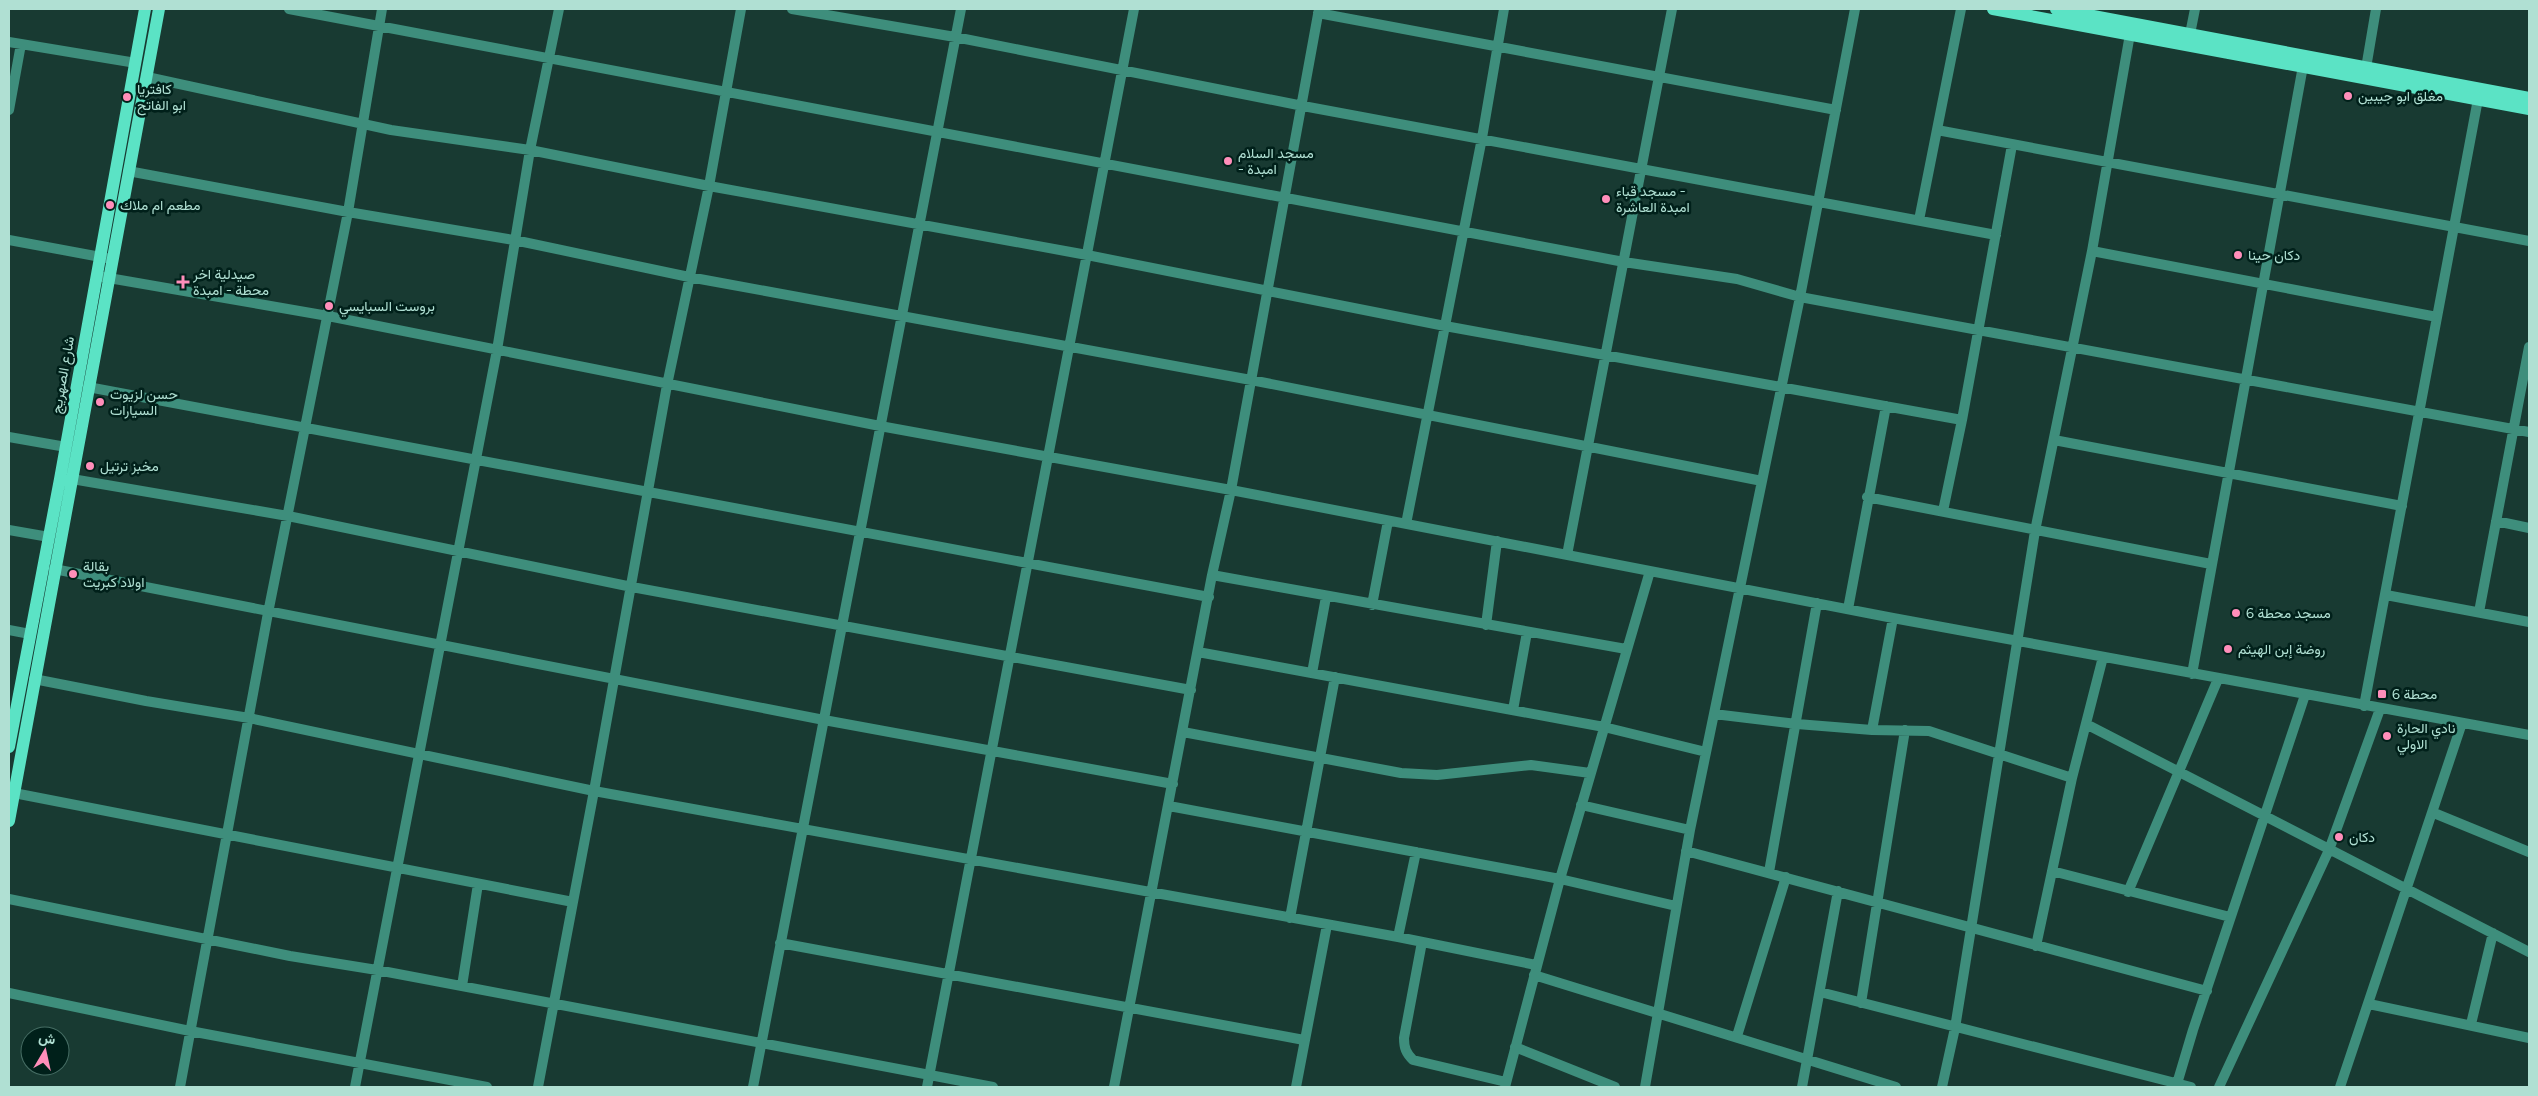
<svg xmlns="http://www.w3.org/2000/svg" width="2538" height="1096" viewBox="0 0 2538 1096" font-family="Figtree,Vazirmatn,sans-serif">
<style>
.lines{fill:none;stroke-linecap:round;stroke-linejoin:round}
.minor{stroke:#3e8e7c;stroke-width:10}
.major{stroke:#5be3c5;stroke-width:12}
.poi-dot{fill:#ff8eba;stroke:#00201a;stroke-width:2}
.labels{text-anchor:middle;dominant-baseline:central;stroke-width:5;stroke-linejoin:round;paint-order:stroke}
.poi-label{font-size:14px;fill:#b0e0d3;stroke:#00201a;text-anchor:start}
.street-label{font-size:14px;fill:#b0e0d3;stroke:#00201a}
</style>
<rect width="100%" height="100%" fill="#183a32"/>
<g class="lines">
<!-- minor -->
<path class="minor" d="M289 9 1624 262 1737 279 1800 297 2529 432
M792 9 955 37 1303 106 1996 235
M1318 13 1836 110
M2190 34 2195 9
M9 42 136 63
M2365 74 2376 9
M147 77 391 130 530 150 709 186 1087 255 1445 326 1962 420
M9 110 21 44
M1937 130 2529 241
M128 171 348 212 514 240 689 277 1251 380 1762 481
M1919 220 1961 9
M9 240 106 258
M2092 251 2437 317
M103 277 328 316 880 426 1231 490 1893 618 2529 735
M88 387 1209 597
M9 437 66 447
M2054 440 2402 506
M72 479 288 516 632 587 1191 690
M1867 497 2211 564
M1943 511 1962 420 2012 145
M2496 521 2529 528
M1406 524 1482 138 1504 9
M9 530 49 537
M1567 555 1672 9
M54 569 824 720 1173 784
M1212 575 1626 649
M2386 595 2529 622
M1372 605 1388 521
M1848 609 1886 406
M2479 612 2529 347
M1486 625 1497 541
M9 630 30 634
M1198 652 1604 727 1706 752
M1312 673 1326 597
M2192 674 2303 66
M34 679 146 701 249 718 594 791 1398 937 1536 965
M2364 706 2478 99
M1513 710 1527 632
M1714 714 1797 724 1872 730 1929 731 2072 778
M2086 724 2529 952
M1872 730 1893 618
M1183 732 1401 773 1437 775 1531 765 1590 773
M14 793 573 902
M1581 805 1690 830
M1169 806 1560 879 1676 906
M2434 813 2529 852
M1686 851 2207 991
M2052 871 2230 917
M1769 872 1817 603
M2128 892 2218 679
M9 899 290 956 377 970 993 1087
M1290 918 1335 677
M1398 937 1416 852
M1422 942 1404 1038C1404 1048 1406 1053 1413 1060L1506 1082
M780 943 1304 1040
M2036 946 2072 778 2103 657
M1534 975 1896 1087
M462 986 478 884
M1820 992 2191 1087
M9 993 190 1031 487 1087
M1861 1003 1905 730
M2369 1004 2529 1038
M2471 1024 2493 933
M1737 1036 1786 877
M1515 1047 1615 1087
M180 1087 268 613 348 212 382 9
M355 1087 497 350 530 150 559 9
M538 1087 594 791 667 385 709 186 741 9
M753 1087 961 9
M927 1087 1134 9
M1114 1087 1212 575 1231 490 1319 9
M1296 1087 1327 925
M1505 1087 1560 879 1650 571
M1645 1087 1690 830 1800 297 1855 9
M1802 1087 1838 891
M1942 1087 1955 1028 2035 531 2092 251 2130 34
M2176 1087 2193 1030 2305 695
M2219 1087 2329 850 2380 709
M2340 1087 2462 723"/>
<!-- major -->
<path class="major" d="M1993 9 2529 109
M2056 9 2529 98
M9 747 60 479 145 9
M9 821 159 9"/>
</g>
<!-- markers -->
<g class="poi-dot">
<circle cx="2348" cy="96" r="5"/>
<circle cx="127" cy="97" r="5"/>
<circle cx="1228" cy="161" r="5"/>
<circle cx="1606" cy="199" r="5"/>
<circle cx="110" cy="205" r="5"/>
<circle cx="2238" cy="255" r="5"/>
<path d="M180.5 274.5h5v5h5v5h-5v5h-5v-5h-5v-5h5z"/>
<circle cx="329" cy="306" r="5"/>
<circle cx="100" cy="402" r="5"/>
<circle cx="90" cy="466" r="5"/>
<circle cx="73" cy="574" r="5"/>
<circle cx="2236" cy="613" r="5"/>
<circle cx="2228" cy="649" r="5"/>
<rect x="2377" y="689" width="10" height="10" rx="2.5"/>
<circle cx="2387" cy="736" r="5"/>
<circle cx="2339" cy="837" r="5"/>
</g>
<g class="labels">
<!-- poi labels -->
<g class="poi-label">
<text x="137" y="89">كافتريا<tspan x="137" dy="16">ابو الفاتح</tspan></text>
<text x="2358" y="96">مغلق ابو جيبين</text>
<text x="1238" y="153">مسجد السلام<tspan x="1238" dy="16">- امبدة</tspan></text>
<text x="1616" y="191">مسجد قباء -<tspan x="1616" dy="16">امبدة العاشرة</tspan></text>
<text x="120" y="205">مطعم ام ملاك</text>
<text x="2248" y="255">دكان حينا</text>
<text x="193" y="274">صيدلية اخر<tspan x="193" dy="16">محطة - امبدة</tspan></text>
<text x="339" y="306">بروست السبايسي</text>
<text x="110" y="394">حسن لزيوت<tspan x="110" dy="16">السيارات</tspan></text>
<text x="100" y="466">مخبز ترتيل</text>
<text x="83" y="566">بقالة<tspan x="83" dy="16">اولاد كبريت</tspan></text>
<text x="2246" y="613">مسجد محطة 6</text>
<text x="2238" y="649">روضة إبن الهيثم</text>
<text x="2392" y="694">محطة 6</text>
<text x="2397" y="728">نادي الحارة<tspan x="2397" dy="16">الاولي</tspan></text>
<text x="2349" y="837">دكان</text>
</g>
<!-- street labels -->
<g class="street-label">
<text transform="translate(63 375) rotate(-80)">شارع الصهريج</text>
</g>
</g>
<!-- border -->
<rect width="2538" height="1096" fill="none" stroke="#b0e0d3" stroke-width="20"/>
<!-- north arrow -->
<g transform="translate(45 1051) rotate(9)"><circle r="24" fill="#00201a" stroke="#466d64"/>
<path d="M0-4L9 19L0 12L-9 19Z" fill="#ff8eba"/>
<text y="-8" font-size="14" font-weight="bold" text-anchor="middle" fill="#b0e0d3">ش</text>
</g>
</svg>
